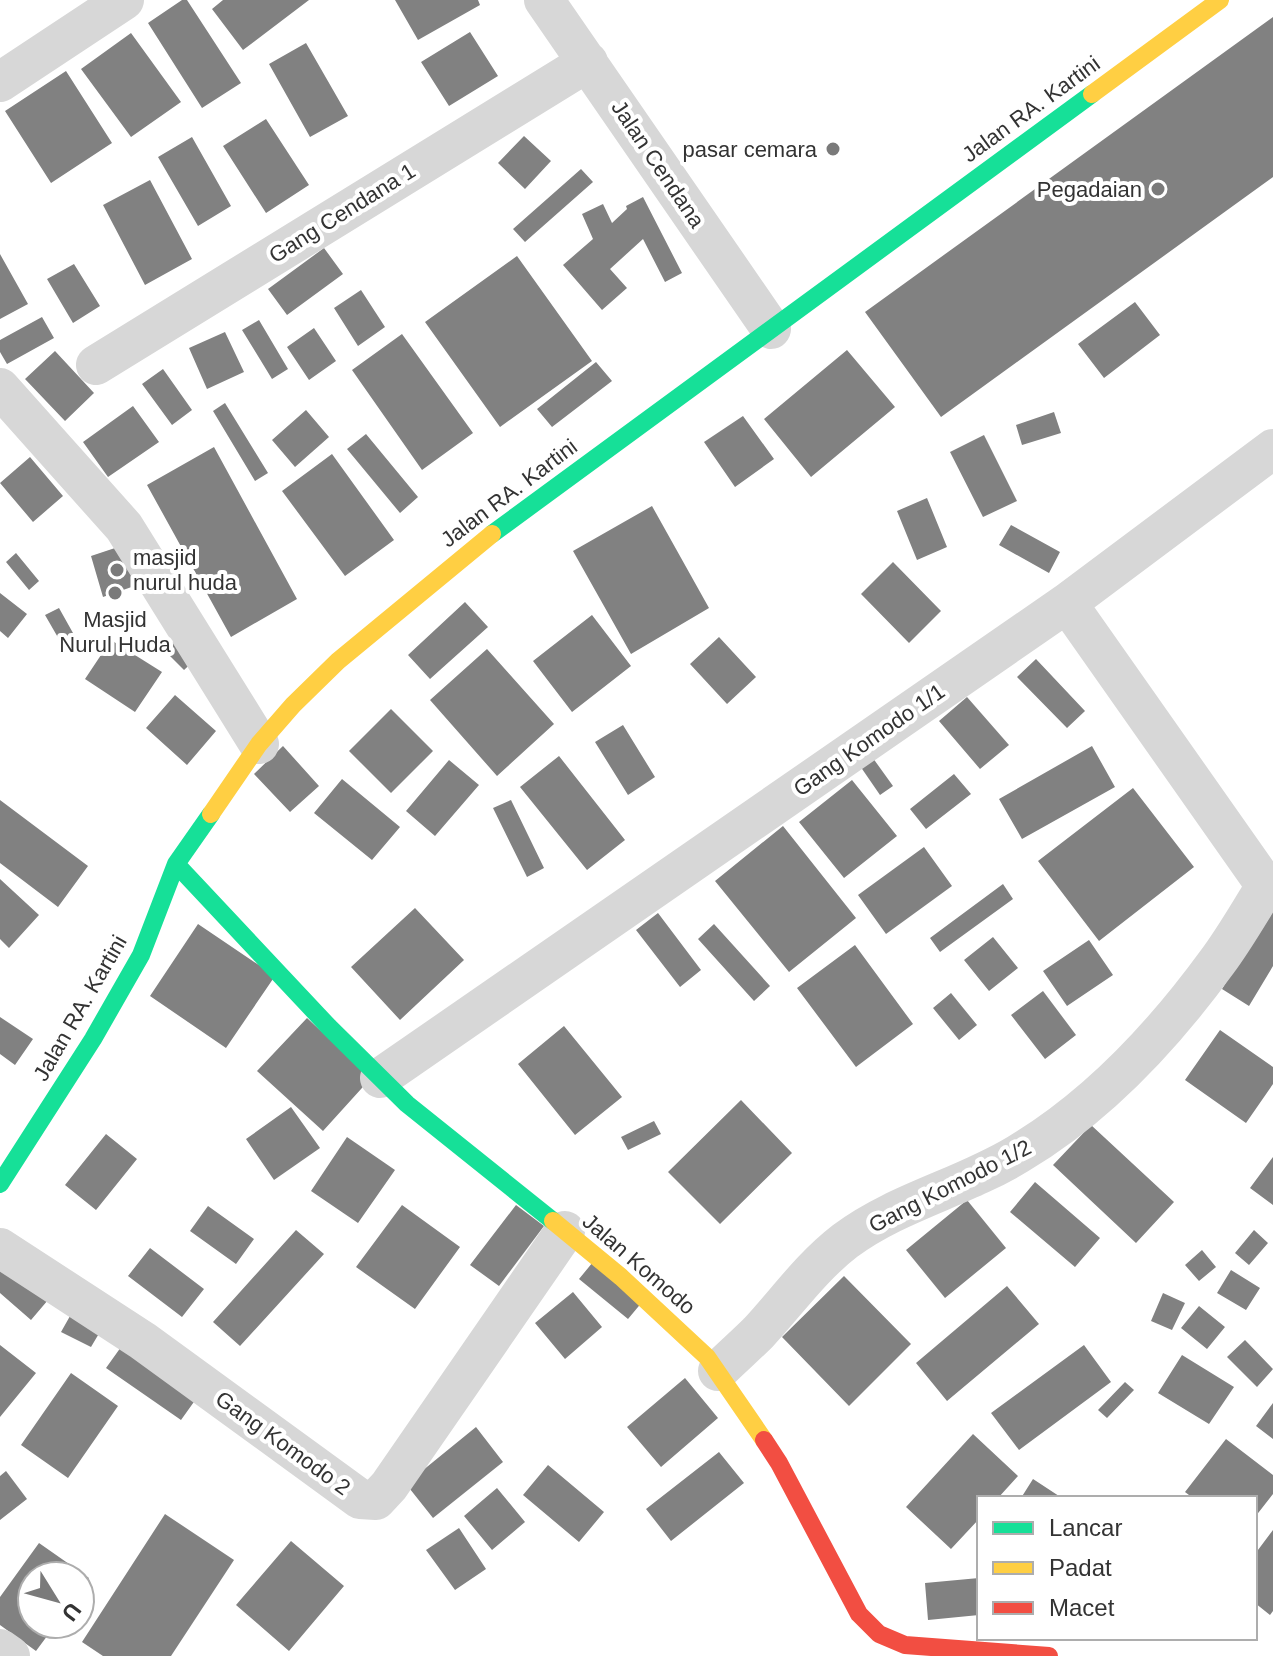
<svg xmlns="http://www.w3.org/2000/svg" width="1273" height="1656" viewBox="0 0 1273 1656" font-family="Arial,sans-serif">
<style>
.building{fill:#818181}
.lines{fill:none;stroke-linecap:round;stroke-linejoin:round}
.street{stroke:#d7d7d7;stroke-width:40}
.fast{stroke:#16e098;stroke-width:18}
.slow{stroke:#ffcf43;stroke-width:18}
.jam{stroke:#f24e42;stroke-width:18}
.poi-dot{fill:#7a7a7a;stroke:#fff;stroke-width:3}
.labels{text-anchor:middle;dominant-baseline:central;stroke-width:8;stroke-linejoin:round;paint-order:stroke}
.street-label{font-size:22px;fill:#333;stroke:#fff}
.poi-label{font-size:22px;fill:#333;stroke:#fff;text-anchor:end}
</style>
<rect width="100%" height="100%" fill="#fff"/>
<!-- building -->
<path class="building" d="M182 0H187L241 83 202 108 148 23Z
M223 0H309L243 50 212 9Z
M395 0H478L480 5 418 40Z
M1273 17V177L941 417 865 312Z
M470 32 498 76 449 106 421 62Z
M131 33 181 102 131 137 81 69Z
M306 43 348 116 310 137 269 64Z
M66 71 112 143 51 183 5 111Z
M266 119 309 185 266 213 223 146Z
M524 136 551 161 525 189 498 163Z
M192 137 231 206 198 226 158 157Z
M581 169 593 182 525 242 513 229Z
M150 180 192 259 145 285 103 205Z
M643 197 682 273 665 282 643 239 610 269 627 288 602 310 563 265 593 239 582 214 603 204 612 223 627 209 626 206Z
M324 248 343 274 287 315 268 289Z
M0 254 28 304 0 319Z
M517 256 592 361 500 427 425 322Z
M74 264 100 306 73 323 47 279Z
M361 290 385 327 358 346 334 308Z
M1135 302 1160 335 1104 378 1078 344Z
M42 317 54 338 7 364 0 352V340Z
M259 320 288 369 272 379 242 330Z
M314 328 336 361 309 380 287 347Z
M225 332 244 372 207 389 189 348Z
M402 334 473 433 422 470 352 370Z
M847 350 895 407 811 477 764 419Z
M55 351 94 393 65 421 25 379Z
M596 362 612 381 552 427 537 409Z
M163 369 192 410 172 425 142 384Z
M225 403 268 473 255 481 213 411Z
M133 406 159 442 108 477 83 442Z
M306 410 329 437 295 467 272 440Z
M1054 412 1061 433 1022 445 1016 425Z
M743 416 774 459 735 487 704 442Z
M366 434 418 497 400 513 347 449Z
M984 435 1017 501 983 517 950 452Z
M214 447 297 599 231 637 147 485Z
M332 454 394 540 345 576 282 491Z
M30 457 63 496 33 522 0 483Z
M927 498 947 547 917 560 897 511Z
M652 506 709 608 631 654 573 551Z
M1011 525 1060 552 1049 573 999 545Z
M130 543 143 583 103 597 91 556Z
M16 553 39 581 29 590 6 562Z
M893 562 941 611 909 643 861 594Z
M0 593 27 614 8 638 0 631Z
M465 602 488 627 430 679 408 655Z
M59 608 73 633 60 641 45 615Z
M592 615 631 666 572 712 533 661Z
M178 635 198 657 184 670 164 650Z
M719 637 756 677 727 704 690 664Z
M111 640 162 672 135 712 85 679Z
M487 649 554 724 497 776 430 700Z
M1036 659 1085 711 1067 728 1017 677Z
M175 695 216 731 187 765 146 728Z
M967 697 1009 745 980 769 939 721Z
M391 709 433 751 391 793 349 751Z
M623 725 655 777 628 795 595 742Z
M283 746 319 786 290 812 254 774Z
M1092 746 1115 787 1022 839 999 799Z
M870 754 893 786 880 795 858 763Z
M559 756 625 840 587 870 520 787Z
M449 760 479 785 435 836 406 811Z
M954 774 971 794 926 829 910 809Z
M342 779 400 827 372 860 314 813Z
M852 780 897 836 844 878 799 822Z
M1133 788 1194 867 1099 941 1038 861Z
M0 800 88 866 58 907 0 863Z
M511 800 544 868 527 877 493 808Z
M783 826 856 918 789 972 715 881Z
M924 847 952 886 886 934 858 895Z
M0 879 39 915 9 948 0 939Z
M1003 884 1013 899 940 952 930 938Z
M415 908 464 960 400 1020 351 967Z
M1271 908 1273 910V966L1249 1006 1222 989Z
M658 913 701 970 680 987 636 930Z
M198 924 275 976 226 1048 150 996Z
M714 924 770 986 754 1001 698 939Z
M993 937 1018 968 989 991 964 960Z
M1089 940 1113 975 1067 1006 1043 971Z
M855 945 913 1024 856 1067 797 988Z
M1043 991 1076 1035 1045 1059 1011 1015Z
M951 993 977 1025 959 1040 933 1008Z
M0 1017 33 1039 15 1065 0 1054Z
M307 1018 371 1078 323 1131 257 1071Z
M564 1026 622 1097 575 1135 518 1064Z
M1220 1030 1273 1067V1084L1246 1123 1185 1080Z
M741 1100 792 1153 720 1224 668 1172Z
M291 1107 320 1148 274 1180 246 1139Z
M654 1121 661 1134 628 1150 621 1137Z
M1091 1125 1174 1202 1136 1243 1053 1165Z
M106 1134 137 1159 96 1210 65 1185Z
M347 1137 395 1170 358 1223 311 1191Z
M1273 1157V1205L1250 1188Z
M1035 1182 1100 1238 1075 1267 1010 1212Z
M967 1200 1006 1248 945 1298 906 1250Z
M402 1205 460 1247 415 1309 356 1267Z
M516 1205 544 1226 499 1286 470 1265Z
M208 1206 254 1239 236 1264 190 1231Z
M296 1230 324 1254 240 1346 213 1322Z
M1254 1230 1268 1243 1249 1265 1235 1253Z
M150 1248 204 1289 182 1317 128 1276Z
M1202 1250 1216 1267 1199 1281 1185 1265Z
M0 1259 48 1300 31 1320 0 1293Z
M593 1262 643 1301 628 1319 579 1279Z
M1231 1270 1260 1288 1246 1310 1217 1293Z
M844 1276 911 1344 849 1406 782 1337Z
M1007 1286 1039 1324 947 1401 916 1363Z
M573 1292 602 1327 565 1359 535 1323Z
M1163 1293 1185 1303 1172 1330 1151 1321Z
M1199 1306 1225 1327 1207 1349 1181 1328Z
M74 1309 104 1325 91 1347 61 1332Z
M1245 1340 1273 1369 1257 1387 1227 1357Z
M0 1345 36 1373 0 1417Z
M1084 1345 1111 1382 1019 1450 991 1413Z
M121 1347 196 1399 181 1420 106 1368Z
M1182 1355 1234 1387 1209 1424 1158 1393Z
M71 1373 118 1406 68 1478 21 1445Z
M685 1378 718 1418 661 1467 627 1427Z
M1125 1382 1134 1390 1107 1418 1098 1410Z
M1273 1403V1439L1256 1426Z
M476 1427 503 1462 433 1518 406 1484Z
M973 1434 1018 1476 998 1498H979V1519L951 1549 906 1507Z
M1226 1439 1273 1475V1494L1255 1517V1498H1193L1185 1492Z
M719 1452 744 1483 671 1541 646 1509Z
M548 1465 604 1512 579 1542 523 1495Z
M6 1471 27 1499 0 1520V1476Z
M1033 1479 1062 1498H1021Z
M497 1488 525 1522 492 1550 464 1516Z
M165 1514 234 1560 171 1656H103L82 1642Z
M459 1528 486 1569 455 1590 426 1550Z
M1273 1530V1611L1270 1615 1255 1603V1554Z
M291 1541 344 1586 289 1651 236 1605Z
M39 1543 89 1578 80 1590V1576H32V1624H56L36 1651 0 1625V1597Z
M979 1578V1615L928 1620 925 1583Z"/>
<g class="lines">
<!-- street -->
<path class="street" d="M544 0 771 329
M0 82 124 0
M96 365 588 62
M0 388 124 527 259 744
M1067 603 1273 449
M380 1078 1067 603 1266 886 1273 890
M0 1248 143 1341 360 1499 376 1500 389 1486 565 1231
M718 1371C731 1358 745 1346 758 1333 787 1302 810 1268 845 1241 897 1202 962 1188 1018 1154 1097 1107 1163 1036 1217 962 1235 938 1250 911 1266 886
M0 1649 10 1656"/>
<!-- fast -->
<path class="fast" d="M492 534 1092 94
M176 864 329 1027 407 1104 553 1221
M0 1184 93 1039 141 955 176 864 211 814"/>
<!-- slow -->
<path class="slow" d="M1092 94 1220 0
M211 814 259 744 293 705 338 661 492 534
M553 1221 621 1277 707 1357 764 1440"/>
<!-- jam -->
<path class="jam" d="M764 1440 779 1463 859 1614 879 1634 905 1645 1049 1656"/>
</g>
<!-- markers -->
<g class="poi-dot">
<circle cx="833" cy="149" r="8"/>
<circle cx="1158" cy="189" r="8"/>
<circle cx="117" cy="570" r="8"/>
<circle cx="115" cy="593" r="8"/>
</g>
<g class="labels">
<!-- street labels -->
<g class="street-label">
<text transform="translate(1031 109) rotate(-36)">Jalan RA. Kartini</text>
<text transform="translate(658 164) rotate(56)">Jalan Cendana</text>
<text transform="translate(342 213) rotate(-32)">Gang Cendana 1</text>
<text transform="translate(509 493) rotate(-37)">Jalan RA. Kartini</text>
<text transform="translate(869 740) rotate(-35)">Gang Komodo 1/1</text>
<text transform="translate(80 1008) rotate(-60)">Jalan RA. Kartini</text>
<text transform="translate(950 1186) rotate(-27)">Gang Komodo 1/2</text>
<text transform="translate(639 1264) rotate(41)">Jalan Komodo</text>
<text transform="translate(283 1443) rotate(36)">Gang Komodo 2</text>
</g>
<!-- poi labels -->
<g class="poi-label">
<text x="817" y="149">pasar cemara</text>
<text x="1142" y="189">Pegadaian</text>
<text x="133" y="557" text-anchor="start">masjid<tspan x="133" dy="25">nurul huda</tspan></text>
<text x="115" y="619" text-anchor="middle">Masjid<tspan x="115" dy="25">Nurul Huda</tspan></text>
</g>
</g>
<!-- legend -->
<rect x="977" y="1496" width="280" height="144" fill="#ffffff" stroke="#adadad" stroke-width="2"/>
<rect x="993" y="1522" width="40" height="12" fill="#16e098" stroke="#adadad" stroke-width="2"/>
<text x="1049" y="1536" font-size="24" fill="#333333">Lancar</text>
<rect x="993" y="1562" width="40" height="12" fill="#ffcf43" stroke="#adadad" stroke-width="2"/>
<text x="1049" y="1576" font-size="24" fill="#333333">Padat</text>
<rect x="993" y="1602" width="40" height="12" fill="#f24e42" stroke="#adadad" stroke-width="2"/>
<text x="1049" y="1616" font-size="24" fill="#333333">Macet</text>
<!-- north arrow -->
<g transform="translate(56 1600) rotate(127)"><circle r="38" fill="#ffffff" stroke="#adadad" stroke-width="2"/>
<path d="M0-6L14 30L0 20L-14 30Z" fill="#7a7a7a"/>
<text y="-12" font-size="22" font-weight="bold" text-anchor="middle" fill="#333333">U</text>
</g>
</svg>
